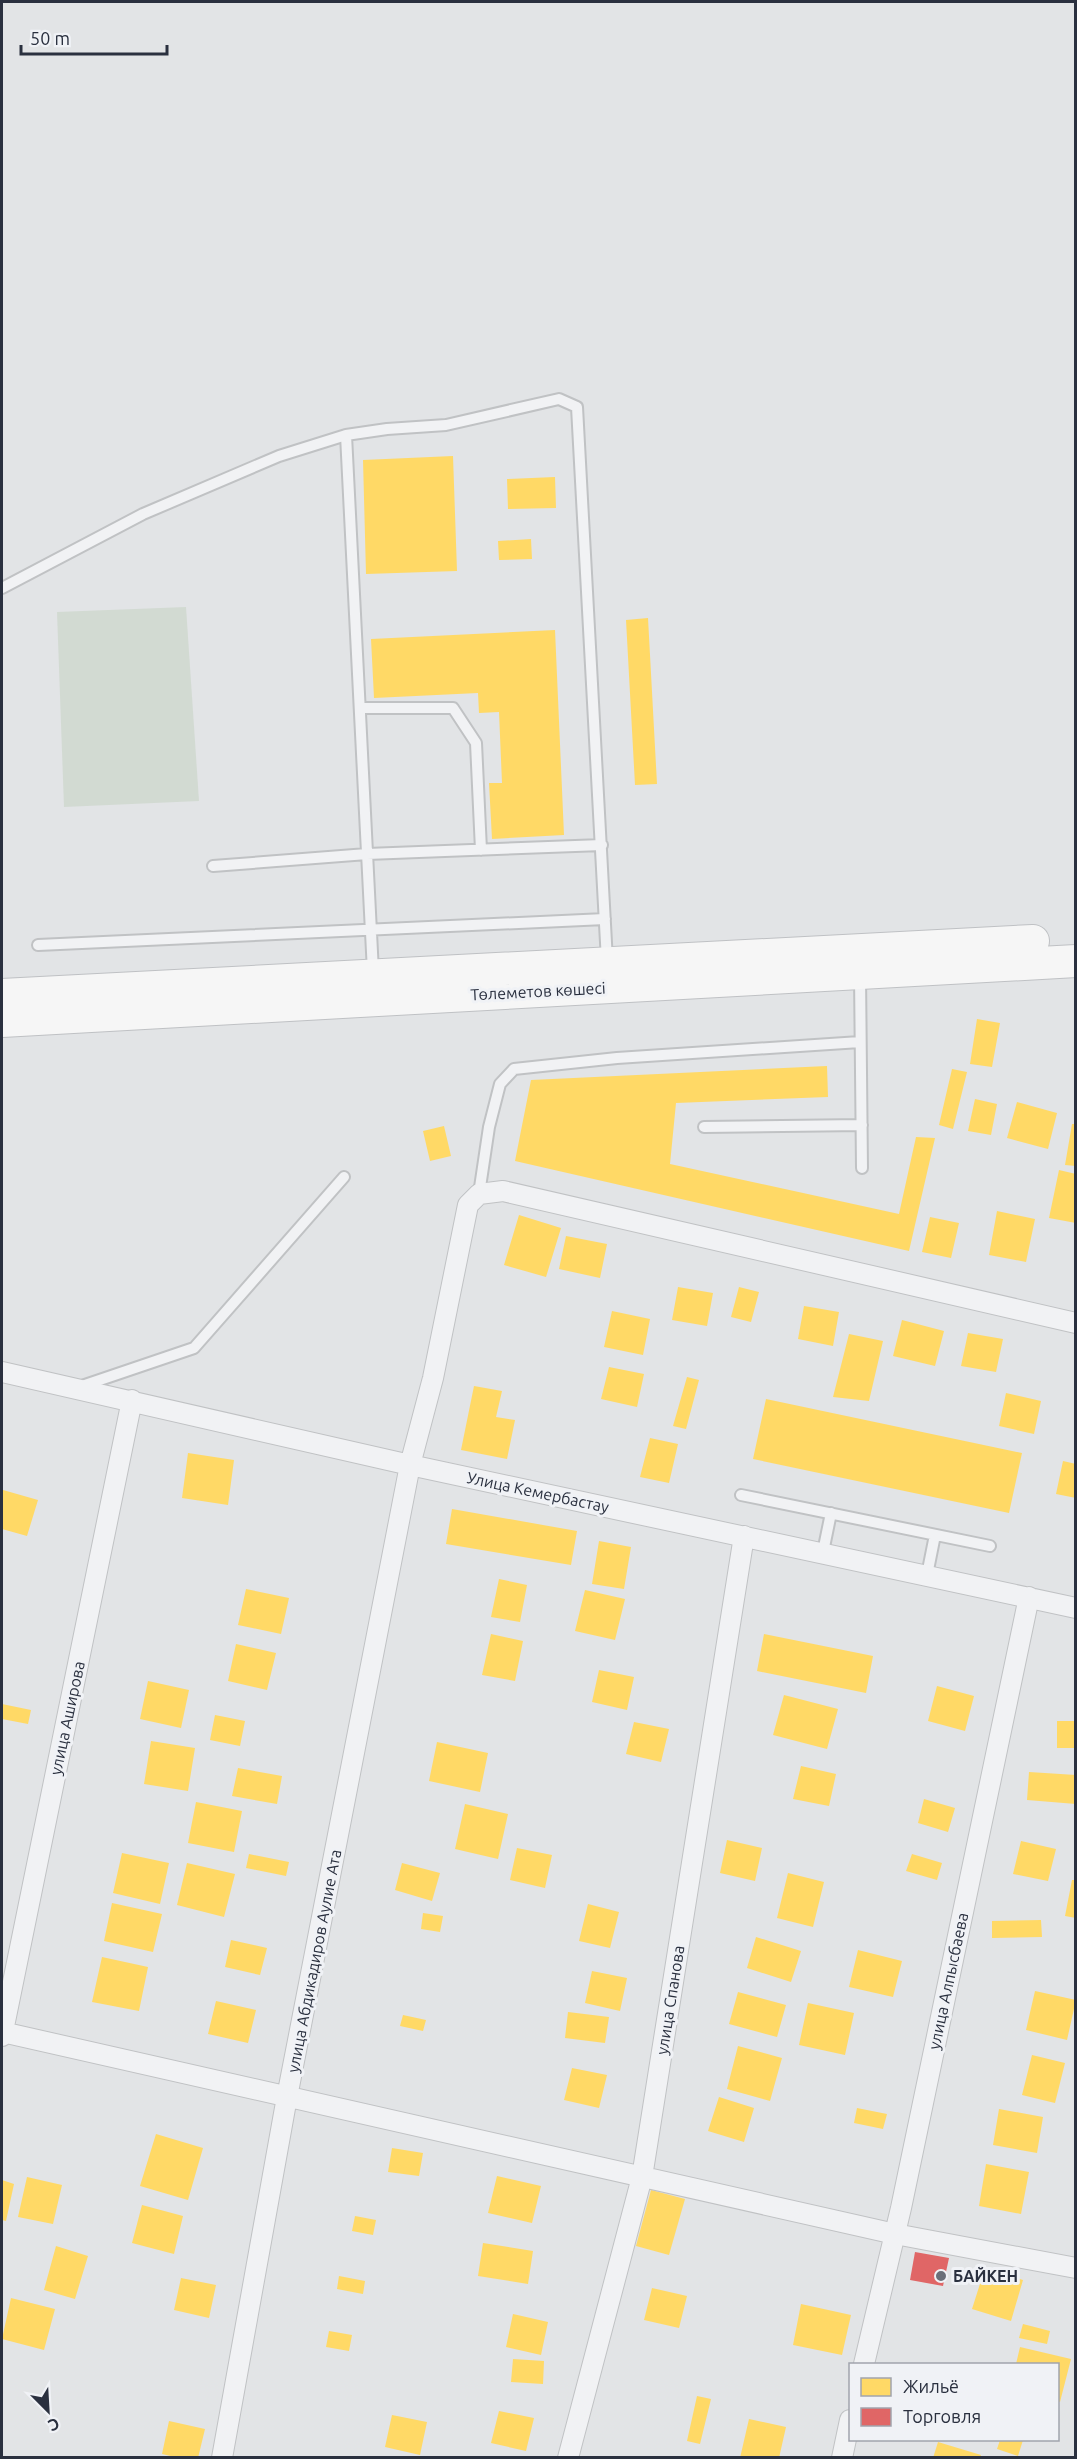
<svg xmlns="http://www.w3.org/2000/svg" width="1077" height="2459" viewBox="0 0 1077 2459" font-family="Ubuntu,sans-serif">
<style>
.green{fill:#d2dad2}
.homes{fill:#ffd966}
.shops{fill:#e06666}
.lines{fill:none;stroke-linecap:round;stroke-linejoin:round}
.service-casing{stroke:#c0c2c4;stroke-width:14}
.minor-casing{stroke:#c0c2c4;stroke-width:22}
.primary-casing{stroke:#bfc1c4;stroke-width:34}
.service{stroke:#f1f2f4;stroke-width:10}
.minor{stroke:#f1f2f4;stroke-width:20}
.primary{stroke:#f6f6f6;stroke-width:32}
.poi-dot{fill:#6a6f79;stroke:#f0f2f6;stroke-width:2}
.labels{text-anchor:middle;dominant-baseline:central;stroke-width:6;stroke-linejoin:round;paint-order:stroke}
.street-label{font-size:16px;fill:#2a303f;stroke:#f0f2f6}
.poi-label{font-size:16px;font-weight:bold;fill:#2a303f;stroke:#f0f2f6;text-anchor:start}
</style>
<rect width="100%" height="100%" fill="#e2e4e6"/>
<!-- green -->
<path class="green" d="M186 607 199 801 64 807 57 612Z"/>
<!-- homes -->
<path class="homes" d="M453 456 457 571 366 574 363 460Z
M555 477 556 508 508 509 507 479Z
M531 539 532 559 499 560 498 541Z
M648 618 657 784 635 785 626 620Z
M555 630 564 835 492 839 489 783H502L499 712 479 713 478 693 374 698 371 639Z
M977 1019 1000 1023 992 1067 970 1064Z
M827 1066 828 1097 676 1103 670 1164 899 1214 916 1137 935 1138 909 1251 515 1161 531 1080Z
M952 1069 967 1072 953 1129 939 1125Z
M975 1099 997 1104 991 1135 968 1131Z
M1017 1102 1057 1113 1048 1149 1007 1138Z
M1072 1124H1076V1166L1065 1165Z
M444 1126 451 1156 430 1161 423 1131Z
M1059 1170 1076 1174V1223L1049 1218Z
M997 1211 1035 1219 1026 1262 989 1255Z
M519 1215 561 1228 546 1277 504 1265Z
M930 1217 959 1223 951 1258 922 1252Z
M566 1236 607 1244 600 1278 559 1269Z
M678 1287 713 1293 707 1326 672 1320Z
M739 1287 759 1292 751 1322 731 1317Z
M804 1306 839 1312 833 1346 798 1339Z
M612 1311 650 1319 643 1355 604 1347Z
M902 1320 944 1331 935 1366 893 1356Z
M968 1333 1003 1339 996 1372 961 1366Z
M849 1334 883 1341 869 1401 833 1397Z
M609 1367 644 1374 637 1407 601 1399Z
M687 1377 699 1380 686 1429 673 1426Z
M474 1386 502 1391 496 1417 515 1420 507 1459 461 1450Z
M1006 1393 1041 1401 1034 1434 999 1426Z
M766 1399 1022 1453 1009 1513 753 1459Z
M650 1438 678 1444 669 1483 640 1477Z
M188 1453 234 1460 228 1505 182 1498Z
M1063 1461 1076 1464V1498L1056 1494Z
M3 1490 38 1500 27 1536 2 1529Z
M452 1509 577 1531 571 1565 446 1544Z
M599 1541 631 1547 624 1589 592 1584Z
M499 1579 527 1585 520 1622 491 1617Z
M246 1589 289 1598 281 1634 238 1625Z
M585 1590 625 1599 615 1640 575 1631Z
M491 1634 523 1641 515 1681 482 1675Z
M764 1634 873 1656 866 1693 757 1671Z
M236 1644 276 1653 267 1690 228 1681Z
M599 1670 634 1677 627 1710 592 1702Z
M148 1681 189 1690 181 1728 140 1719Z
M937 1686 974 1696 965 1731 928 1721Z
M784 1695 838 1709 827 1749 773 1735Z
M2 1704 31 1710 28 1724 2 1719Z
M215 1715 245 1721 240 1746 210 1740Z
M1057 1721H1076V1748H1057Z
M634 1722 669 1729 661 1762 626 1754Z
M151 1741 195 1748 188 1791 144 1784Z
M437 1742 488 1753 480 1792 429 1781Z
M801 1766 836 1774 829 1806 793 1799Z
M238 1768 282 1776 277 1804 232 1796Z
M1029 1772 1076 1775V1804L1027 1800Z
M924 1799 955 1808 948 1832 918 1823Z
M196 1802 242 1811 234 1852 188 1843Z
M465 1804 508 1814 498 1859 455 1849Z
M727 1840 762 1848 755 1881 720 1873Z
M1021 1841 1056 1849 1048 1881 1013 1874Z
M517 1848 552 1855 545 1888 510 1880Z
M122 1853 169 1863 160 1904 113 1893Z
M249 1854 289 1862 286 1876 246 1868Z
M912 1854 942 1863 937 1880 906 1871Z
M187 1863 235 1874 224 1917 177 1905Z
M402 1863 440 1873 432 1901 395 1890Z
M788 1873 824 1882 813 1927 777 1918Z
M1072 1880H1076V1918L1065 1916Z
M112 1903 162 1914 153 1952 104 1941Z
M588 1904 619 1912 610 1948 579 1941Z
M423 1913 443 1916 440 1932 421 1929Z
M1041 1920 1042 1937 992 1938V1921Z
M756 1937 801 1951 791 1982 747 1968Z
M231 1940 267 1948 260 1975 225 1967Z
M858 1950 902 1961 893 1997 849 1987Z
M102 1957 148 1967 139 2011 92 2002Z
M592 1971 627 1978 620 2011 585 2003Z
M1035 1991 1076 2000 1067 2040 1026 2030Z
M738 1992 786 2005 777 2037 729 2024Z
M216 2001 256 2010 248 2043 208 2034Z
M808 2003 854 2013 845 2055 799 2045Z
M568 2012 609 2017 605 2043 565 2038Z
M403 2015 426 2020 423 2031 400 2026Z
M738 2046 782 2058 770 2101 727 2089Z
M1032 2055 1065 2063 1055 2103 1022 2095Z
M572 2068 607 2075 599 2108 564 2100Z
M719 2097 754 2108 744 2142 708 2131Z
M857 2108 887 2114 883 2129 854 2123Z
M999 2109 1043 2117 1037 2153 993 2145Z
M156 2134 203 2148 188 2200 140 2186Z
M392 2148 423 2153 419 2176 388 2172Z
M986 2164 1029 2172 1021 2214 979 2206Z
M497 2176 541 2186 532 2223 488 2213Z
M27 2177 62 2185 53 2224 18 2217Z
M2 2180 14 2184 6 2221 2 2220Z
M651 2190 685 2199 669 2255 636 2246Z
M142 2205 183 2216 174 2254 132 2243Z
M355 2216 376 2220 373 2235 352 2231Z
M483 2243 533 2251 528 2284 478 2276Z
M56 2246 88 2256 75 2299 44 2290Z
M985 2268 1023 2280 1011 2321 972 2309Z
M339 2276 365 2281 363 2294 337 2289Z
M181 2278 216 2285 209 2318 174 2310Z
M652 2288 687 2296 679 2328 644 2320Z
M11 2298 55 2309 44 2350 2 2339Z
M801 2304 851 2315 842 2355 793 2345Z
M513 2314 548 2322 541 2355 506 2347Z
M1023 2324 1050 2331 1047 2344 1019 2338Z
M329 2331 352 2335 349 2351 326 2347Z
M1020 2347 1071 2359 1060 2402 1058 2401V2364H1016Z
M513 2359 544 2361 543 2384 511 2382Z
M697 2396 711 2399 700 2444 687 2441Z
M499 2411 534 2418 526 2451 491 2443Z
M392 2415 427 2422 420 2455 385 2447Z
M749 2419 786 2427 779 2458H740Z
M169 2421 205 2429 198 2458H179L162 2454Z
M1000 2440H1023L1018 2456 997 2449Z
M938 2442 981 2455 980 2458H933Z"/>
<!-- shops -->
<path class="shops" d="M915 2252 949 2258 943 2286 910 2280Z"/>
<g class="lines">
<defs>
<path id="service" d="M2 588 143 514 279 456 346 435
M360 708H453L476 743 481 850
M213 866 367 854 602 845
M38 945 605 919
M373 972 346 435 387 429 446 425 559 399 577 407 607 961
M860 975 862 1168
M704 1127 862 1125
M479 1194 489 1127 500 1084 514 1069 617 1058 860 1042
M79 1387 194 1348 344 1177
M741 1495 990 1546
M823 1552 831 1513
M927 1575 935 1535"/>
<path id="minor" d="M2 1372 410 1465 1076 1608
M2 2032 895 2234 1076 2268
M2 2036 132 1400
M864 2364 901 2208 1029 1597
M222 2458 287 2097 410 1465 433 1378 468 1205 479 1194 503 1191 1076 1323
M568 2458 642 2177 744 1536
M842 2458 850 2420"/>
<path id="primary" d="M2 995 1033 941
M2 1021 1076 961"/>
</defs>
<!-- service casing -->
<use href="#service" class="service-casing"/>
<!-- minor casing -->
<use href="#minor" class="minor-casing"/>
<!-- primary casing -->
<use href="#primary" class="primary-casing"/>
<!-- service -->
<use href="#service" class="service"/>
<!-- minor -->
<use href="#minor" class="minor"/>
<!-- primary -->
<use href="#primary" class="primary"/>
</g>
<!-- markers -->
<circle class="poi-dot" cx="941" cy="2276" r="6"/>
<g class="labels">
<!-- street labels -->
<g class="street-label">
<text transform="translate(538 991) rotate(-3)">Төлеметов көшесі</text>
<text transform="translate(538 1492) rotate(12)">Улица Кемербастау</text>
<text transform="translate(67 1718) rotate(-78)">улица Аширова</text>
<text transform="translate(314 1961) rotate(-79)">улица Абдикадиров Аулие Ата</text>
<text transform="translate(948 1981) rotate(-78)">улица Алпысбаева</text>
<text transform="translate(670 2000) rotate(-81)">улица Спанова</text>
</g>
<!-- poi labels -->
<g class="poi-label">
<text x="953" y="2276">БАЙКЕН</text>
</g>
</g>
<!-- border -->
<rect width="1077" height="2459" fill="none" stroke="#2a303f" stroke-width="6"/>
<!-- legend -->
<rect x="849" y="2363" width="210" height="78" fill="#f0f2f6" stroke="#a1a4ad" stroke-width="1.5"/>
<rect x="861" y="2378" width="30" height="18" fill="#ffd966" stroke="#a1a4ad" stroke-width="1.5"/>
<text x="903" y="2393" font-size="18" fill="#2a303f">Жильё</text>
<rect x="861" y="2408" width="30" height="18" fill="#e06666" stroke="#a1a4ad" stroke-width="1.5"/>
<text x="903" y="2423" font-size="18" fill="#2a303f">Торговля</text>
<!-- north arrow -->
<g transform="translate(48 2411) rotate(156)" stroke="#f0f2f6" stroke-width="4.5" paint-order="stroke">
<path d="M0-4.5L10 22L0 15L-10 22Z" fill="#2a303f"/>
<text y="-9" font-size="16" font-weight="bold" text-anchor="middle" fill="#2a303f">С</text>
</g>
<!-- scale -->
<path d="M21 45v9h146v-9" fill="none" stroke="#2a303f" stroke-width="3"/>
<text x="30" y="45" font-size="18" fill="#2a303f" stroke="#f0f2f6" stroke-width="4.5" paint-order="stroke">50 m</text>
</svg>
